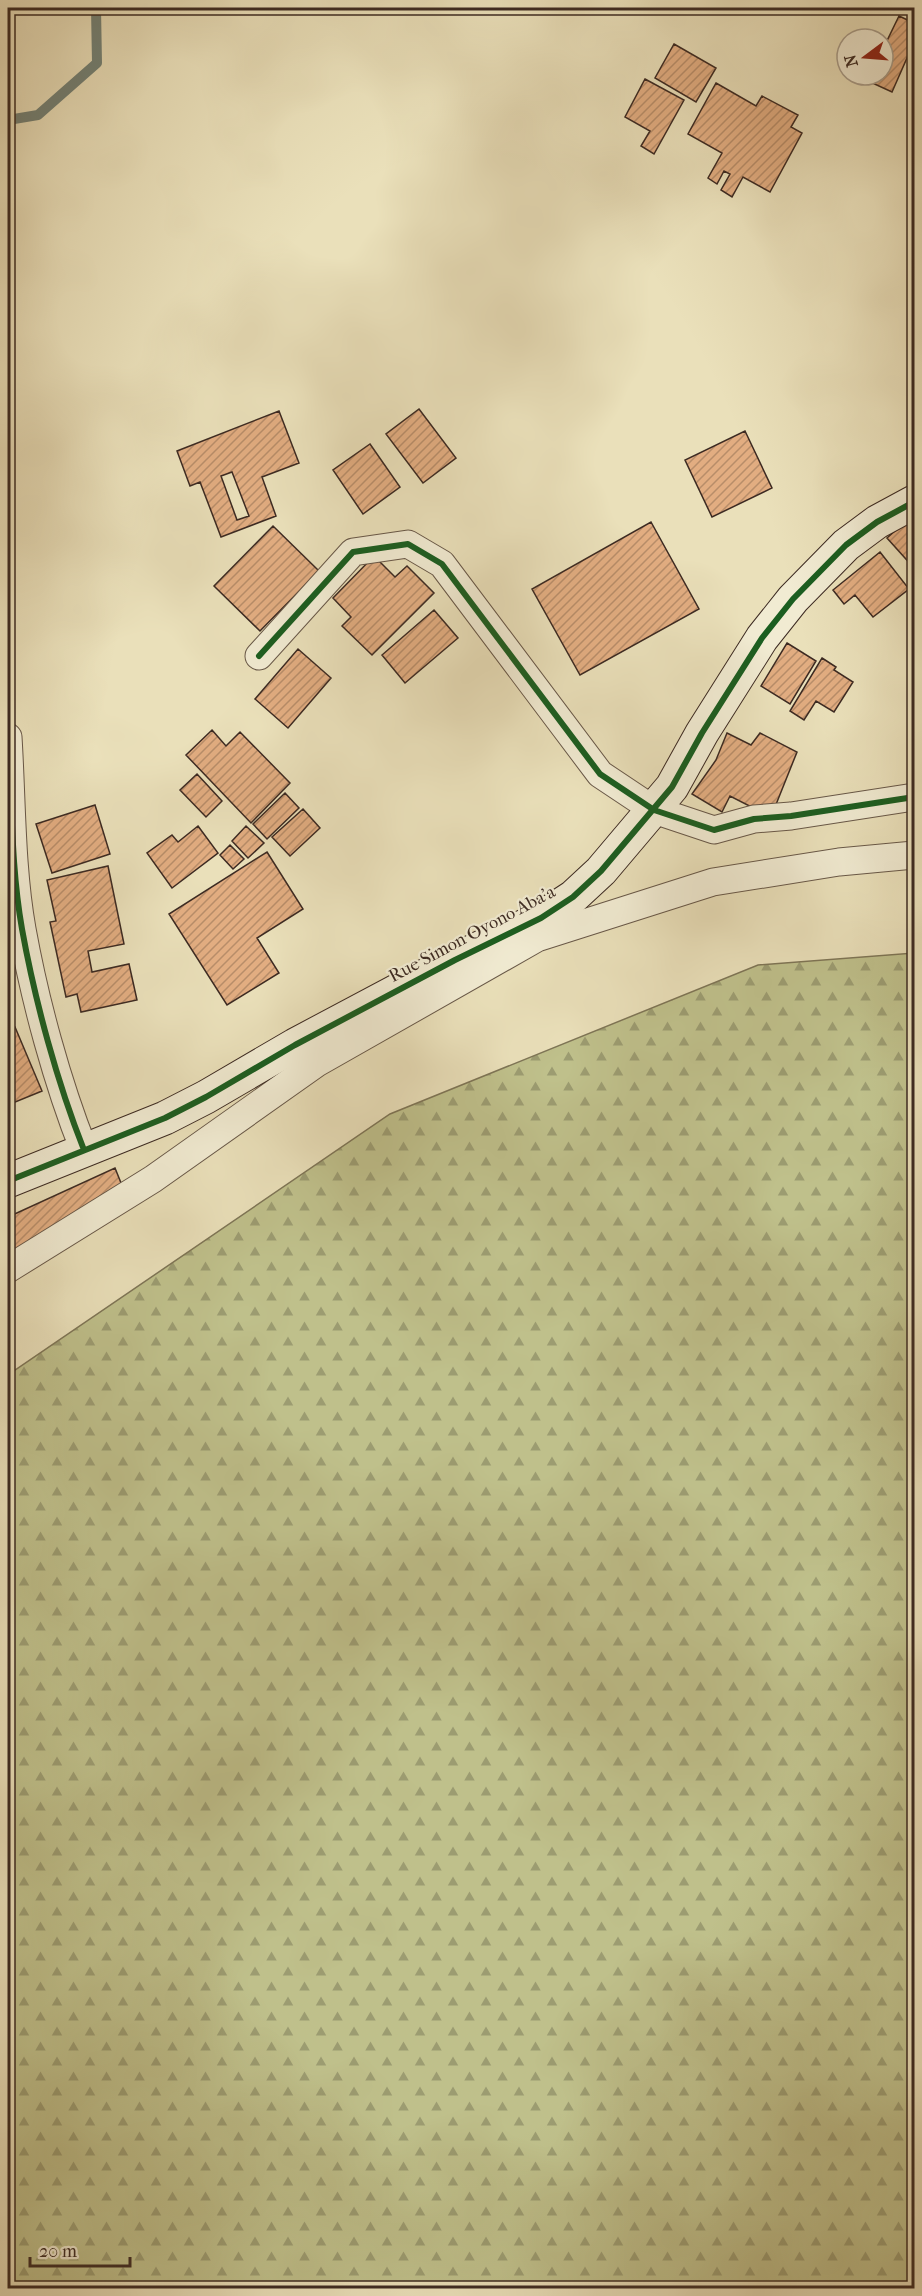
<svg xmlns="http://www.w3.org/2000/svg" width="922" height="2296" viewBox="0 0 922 2296" font-family="'IM FELL French Canon',serif">
<style>
.forest{fill:url(#forest-firs);stroke:#7e7556;stroke-width:1.5}
.lines{fill:none;stroke-linecap:round;stroke-linejoin:round}
.stream{stroke:#738277;stroke-width:10}
.building{fill:url(#building-hatch);stroke:#3c2a22;stroke-width:1.5;fill-rule:evenodd}
.street-casing{stroke:#685848;stroke-width:29}
.secondary-casing{stroke:#3c2a22;stroke-width:35}
.street{stroke:#f1ebd2;stroke-width:27}
.secondary{stroke:#f1ebd2;stroke-width:33}
.cycleway-casing{stroke:#f1ebd2;stroke-width:10}
.cycleway{stroke:#1b5e20;stroke-width:6}
.labels{text-anchor:middle;dominant-baseline:central;stroke-width:4.5;stroke-linejoin:round;paint-order:stroke}
.street-label{font-size:18px;fill:#3c2a22;stroke:#f1ebd2}
</style>
<defs>
<pattern id="forest-firs" width="22" height="20" patternUnits="userSpaceOnUse" patternTransform="scale(1.5)"><rect width="22" height="20" fill="#bfc08b"/><path d="M5 1l3.5 6h-7zM16 11l3.5 6h-7z" fill="#9c9c71"/></pattern>
<pattern id="building-hatch" width="6" height="6" patternUnits="userSpaceOnUse" patternTransform="scale(1.5)"><rect width="6" height="6" fill="#e2ad81"/><path d="M-1 1l2-2M0 6l6-6M5 7l2-2" fill="none" stroke="#b88d69"/></pattern>
</defs>
<rect width="100%" height="100%" fill="#eae0ba"/>
<filter id="stains"><feTurbulence type="fractalNoise" baseFrequency=".00333" numOctaves="4"/><feColorMatrix values="0 0 0 0 .2 0 0 0 0 .09 0 0 0 0 .02 0 0 0 .5 -.17"/></filter>
<radialGradient id="worn" r=".72"><stop offset=".6" stop-color="#630" stop-opacity="0"/><stop offset="1" stop-color="#630" stop-opacity=".3"/></radialGradient>
<!-- forest -->
<path class="forest" d="M914 953V2288H8V1375L390 1114 758 965Z"/>
<g class="lines">
<!-- stream -->
<path class="stream" d="M8 120 38 115 97 63 96 8"/>
</g>
<!-- building -->
<path class="building" d="M877 8H891L887 13Z
M899 16 914 23V42L892 92 855 75H883V49Z
M674 44 716 68 696 102 655 78Z
M645 79 684 100 654 154 641 146 650 131 625 117Z
M716 83 756 106 762 96 798 115 791 127 802 133 770 192 743 177 732 197 721 190 730 174 724 171 717 184 708 178 722 153 688 134Z
M419 409 456 458 423 483 386 434Z
M279 411 299 463 262 477 276 516 221 537 200 482 190 486 177 451ZM232 472 249 516 237 520 221 476Z
M745 431 772 488 712 517 685 460Z
M370 444 400 487 363 514 333 470Z
M906 521 914 529V568L887 538Z
M651 522 699 609 580 675 532 589Z
M273 526 319 571 260 631 214 586Z
M880 552 909 589 873 617 855 595 844 604 833 590Z
M374 556 395 577 407 566 434 593 372 655 342 626 351 617 333 598Z
M434 610 458 638 405 683 382 655Z
M787 643 816 661 790 704 761 686Z
M298 649 331 678 288 728 255 699Z
M822 658 836 667 834 670 853 682 834 712 816 701 804 720 790 711Z
M212 730 226 746 240 732 290 783 251 823 186 755Z
M727 733 751 745 760 733 797 752 771 817 730 796 722 812 692 794 716 760Z
M197 774 222 801 206 817 180 790Z
M285 793 299 808 267 839 253 824Z
M95 805 110 854 52 873 36 824Z
M303 809 320 828 290 856 272 837Z
M198 826 218 853 172 888 147 853 172 835 178 842Z
M246 826 264 843 248 858 232 841Z
M230 845 244 859 233 869 220 855Z
M267 852 303 909 257 938 279 973 227 1005 169 914Z
M108 866 124 944 88 951 92 972 129 964 137 1000 81 1012 77 994 66 997 50 922 56 921 47 880Z
M15 1027 42 1091 8 1105V1030Z
M115 1168 123 1188 8 1258V1217Z"/>
<g class="lines">
<defs>
<path id="street" d="M259 656 353 552 408 544 442 564 600 774 654 810 714 830 754 819 791 816 914 797
M8 737C12 801 11 867 22 929 35 1001 57 1082 84 1150
M8 1269 153 1179 317 1063 537 938 713 882 839 862 914 855"/>
<path id="secondary" d="M8 1181 165 1118 206 1097 295 1045 455 960 541 918 573 897 601 871 672 787 702 733 762 638 793 599 846 545 877 522 914 502"/>
</defs>
<!-- street casing -->
<use href="#street" class="street-casing"/>
<!-- secondary casing -->
<use href="#secondary" class="secondary-casing"/>
<!-- street -->
<use href="#street" class="street"/>
<!-- secondary -->
<use href="#secondary" class="secondary"/>
<defs>
<path id="cycleway" d="M259 656 353 552 408 544 442 564 600 774 654 810 714 830 754 819 791 816 914 797
M8 737C12 801 11 867 22 929 35 1001 57 1082 84 1150
M8 1181 165 1118 206 1097 295 1045 455 960 541 918 573 897 601 871 672 787 702 733 762 638 793 599 846 545 877 522 914 502"/>
</defs>
<!-- cycleway casing -->
<use href="#cycleway" class="cycleway-casing"/>
<!-- cycleway -->
<use href="#cycleway" class="cycleway"/>
</g>
<g class="labels">
<!-- street labels -->
<g class="street-label">
<text transform="translate(472 934) rotate(-28)">Rue Simon Oyono Aba'a</text>
</g>
</g>
<!-- margin -->
<rect width="922" height="2296" fill="none" stroke="#eae0ba" stroke-width="30"/>
<rect x="9" y="9" width="904" height="2278" fill="none" stroke="#3c2a22" stroke-width="3"/>
<rect x="15" y="15" width="892" height="2266" fill="none" stroke="#3c2a22" stroke-width="1.5"/>
<!-- north arrow -->
<g transform="translate(865 57) rotate(254)"><circle r="28" fill="#f1ebd2" stroke="#a99e8c" stroke-width="1.5"/>
<path d="M0-4.5L10 22L0 15L-10 22Z" fill="#8f2418"/>
<text y="-9" font-size="16" font-weight="bold" text-anchor="middle" fill="#3c2a22">N</text>
</g>
<!-- scale -->
<path d="M30 2257v9h100v-9" fill="none" stroke="#3c2a22" stroke-width="3"/>
<text x="39" y="2257" font-size="18" fill="#3c2a22" stroke="#f1ebd2" stroke-width="4.5" paint-order="stroke">20 m</text>
<rect width="100%" height="100%" filter="url(#stains)"/>
<rect width="100%" height="100%" fill="url(#worn)"/>
</svg>
